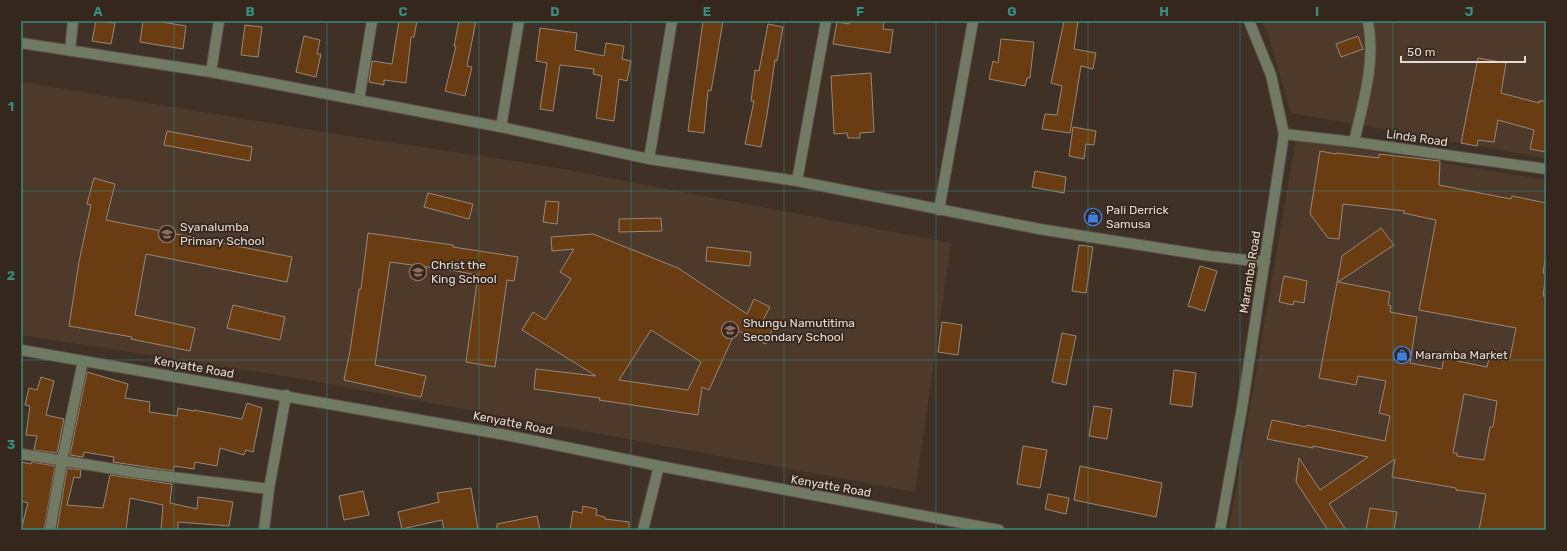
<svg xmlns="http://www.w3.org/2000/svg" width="1567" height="551" viewBox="0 0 1567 551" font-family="Rubik,sans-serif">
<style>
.built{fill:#4d3a2a}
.building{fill:#693d11;stroke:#98877a;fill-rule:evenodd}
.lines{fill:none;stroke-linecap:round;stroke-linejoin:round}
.minor-casing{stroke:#5d4f45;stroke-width:12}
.minor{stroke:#717b63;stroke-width:10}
.grid{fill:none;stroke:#398a82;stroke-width:1;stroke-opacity:0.55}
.labels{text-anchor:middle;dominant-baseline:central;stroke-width:3.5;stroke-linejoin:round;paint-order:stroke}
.street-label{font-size:12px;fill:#e3dad3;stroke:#35271c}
.poi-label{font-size:12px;fill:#e3dad3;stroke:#35271c;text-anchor:start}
.neatline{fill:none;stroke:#398a82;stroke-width:1.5}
.grid-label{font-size:13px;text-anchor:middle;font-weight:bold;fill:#398a82}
</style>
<rect width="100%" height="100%" fill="#403126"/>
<!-- built -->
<path class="built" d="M1260 21H1546V158L1291 113 1267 31Z
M21 82 329 133 546 166 951 243 915 492 290 377 21 335Z
M1296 139 1546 180V530H1229Z"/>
<!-- building -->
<path class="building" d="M96 21 115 23 111 44 92 41Z
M143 21H156L186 26 183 49 140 42Z
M399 21H417L414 37H411L406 83 384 80V85L369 82 372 61 392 64Z
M459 21H476L467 66 472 67 465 96 445 91 456 46H454Z
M703 21H723L711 91 708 90 704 133 688 131Z
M849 21H884L883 29 893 30 890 53 833 44 837 22 849 24Z
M1064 21H1078L1074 49 1096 53 1093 69 1081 66 1070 133 1042 129 1045 114 1057 115 1062 86 1051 83Z
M768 24 783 27 777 61 775 60 767 115 761 147 745 144 754 101H751L755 70 759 71Z
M245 25 262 27 258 57 241 55Z
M540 28 577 33 575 50 604 56 606 43 624 46 622 59 631 61 627 81 619 79 614 121 596 118 602 76 593 74 594 69 560 65 553 111 540 109 547 63 536 61Z
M304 36 320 40 317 54H321L316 77 296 72Z
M1358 36 1363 49 1341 57 1336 44Z
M1001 39 1034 42 1030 78H1027L1025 86 989 79 993 61 998 63Z
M1478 58 1506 63 1501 93 1539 103V101H1546V152L1530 149 1534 130 1498 120 1494 142 1478 140 1477 146 1461 143Z
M871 73 874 132 860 133V138H848L847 133 834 134 831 76Z
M1073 127 1096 131 1094 145 1086 144 1084 159 1069 156Z
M167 131 252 147 250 161 164 145Z
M1320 151 1336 154V153L1379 158V154L1440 161 1439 185 1511 199 1512 196 1546 203V254L1543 273 1546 274 1543 296H1546V530H1479L1486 494 1456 490V488L1392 477 1395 459 1329 504 1346 530H1328L1296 482 1299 458 1320 490 1368 457 1313 446V448L1267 439 1272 420 1306 427 1307 425 1385 441 1390 416 1379 413 1386 381 1358 376 1356 385 1319 378 1342 256 1381 228 1394 245 1338 282 1390 292 1388 305 1391 306 1390 312 1417 317 1410 363 1442 369 1445 351 1459 354 1457 361 1487 367 1490 354 1510 358 1516 328 1419 310 1436 220 1403 213 1405 211 1343 204 1339 239 1328 238 1310 214ZM1464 394 1497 401 1493 427H1490L1484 460 1457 456V453H1453Z
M1035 171 1066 177 1064 193 1032 187Z
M94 178 115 184 106 220 292 257 287 282 146 254 135 315 195 328 190 351 131 339 132 337 69 326 79 262 91 205 87 204Z
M428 193 473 204 469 219 424 207Z
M546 201 559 202 557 224 543 222Z
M661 218 662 231 619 232V219Z
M368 233 453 245V247L518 257 514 281 507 280 495 367 466 362 478 275 456 271 390 262 375 365 426 376 421 397 344 380 350 351 359 289H361Z
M593 234 678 268 747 314 754 299 770 307 763 320 774 325 766 344 736 330 709 390 702 387 698 415 599 400 600 398 534 389 536 369 596 376 522 330 533 312 545 320 571 279 560 272 574 249 552 251 551 237ZM651 330 701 362 688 390 619 380Z
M1079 245 1093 247 1086 293 1072 291Z
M707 247 751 252 750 266 706 261Z
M1200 266 1217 271 1205 311 1188 306Z
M1284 276 1307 281 1304 303 1294 301 1293 305 1279 302Z
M233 305 285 317 280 340 227 328Z
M942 322 962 325 958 355 938 352Z
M1062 333 1076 336 1066 385 1052 382Z
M1174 370 1196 373 1192 407 1170 404Z
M87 372 128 384 125 398 150 402 149 412 177 416 178 408 194 411V410L242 419 247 403 262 408 253 452 246 450 244 455 220 448 217 466 195 462 194 469 174 466 173 471 113 462 114 457 84 452 83 457 70 455Z
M41 377 54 381 46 415 64 419 57 453 34 450 37 436 26 435 30 406 25 405 29 388 37 390Z
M1094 406 1112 409 1107 439 1089 436Z
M1023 446 1047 450 1040 488 1017 484Z
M21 462 31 464 32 462 55 466 44 530H21L28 503 21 501Z
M1080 466 1162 483 1156 517 1074 500Z
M67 468 81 470 80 478 74 477 67 505 103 508 110 475 172 484 170 503 197 509 198 497 233 502 229 526 178 522V530H161L163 505 130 498 126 530H57Z
M471 488 478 529 444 530 442 520 402 529 398 512 439 502 437 493Z
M363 491 369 515 344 520 339 496Z
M1048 494 1069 498 1066 514 1045 509Z
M583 506 597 509 596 515 605 517V519L629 522V530H570L573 511 582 513Z
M1370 508 1397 512 1394 530H1366Z
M537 516 540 530H497V524Z"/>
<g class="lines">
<defs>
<path id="minor" d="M21 43 211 72 501 127 649 159 797 181 1039 229 1210 256 1265 262
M70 51 73 21
M211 72 219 21
M359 100 372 21
M501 127 519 21
M1284 134 1354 142 1546 169
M1354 142C1363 102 1376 63 1368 21
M649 159 672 21
M797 181 826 21
M939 210 973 21
M21 350 506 435 659 466 999 530
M21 454 139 473 269 489
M50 530 62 461 83 361
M264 530 269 489 286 395
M643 530 659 466
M1220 530 1242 408 1284 134 1271 75 1249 21"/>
</defs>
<!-- minor casing -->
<use href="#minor" class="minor-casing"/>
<!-- minor -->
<use href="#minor" class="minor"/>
</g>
<!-- grid -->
<path class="grid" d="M174 21V530M327 21V530M479 21V530M631 21V530M784 21V530M936 21V530M1088 21V530M1240 21V530M1393 21V530M21 191H1546M21 360H1546"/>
<!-- icons -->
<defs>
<symbol id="shop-ring" viewBox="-11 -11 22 22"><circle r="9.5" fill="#35271c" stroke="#3f7fe0" stroke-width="1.5"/><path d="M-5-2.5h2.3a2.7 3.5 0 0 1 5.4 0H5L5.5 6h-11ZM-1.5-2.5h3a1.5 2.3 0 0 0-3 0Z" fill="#3f7fe0"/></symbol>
<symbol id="school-ring" viewBox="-11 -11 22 22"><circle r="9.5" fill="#35271c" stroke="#8d6e63" stroke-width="1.5"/><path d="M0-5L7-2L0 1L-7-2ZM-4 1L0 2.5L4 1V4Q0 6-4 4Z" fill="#8d6e63"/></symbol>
</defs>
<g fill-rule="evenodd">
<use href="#shop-ring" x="1083" y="207" width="20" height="20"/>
<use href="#school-ring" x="157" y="224" width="20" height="20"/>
<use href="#school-ring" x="408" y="262" width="20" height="20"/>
<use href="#school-ring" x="720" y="320" width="20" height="20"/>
<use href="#shop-ring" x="1392" y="345" width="20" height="20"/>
</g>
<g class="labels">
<!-- street labels -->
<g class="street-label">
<text transform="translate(1417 138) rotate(8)">Linda Road</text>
<text transform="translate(1250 272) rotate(-81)">Maramba Road</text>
<text transform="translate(194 367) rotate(10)">Kenyatte Road</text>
<text transform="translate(513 423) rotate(11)">Kenyatte Road</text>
<text transform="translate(831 486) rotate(10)">Kenyatte Road</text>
</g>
<!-- poi labels -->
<g class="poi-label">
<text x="1106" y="210">Pali Derrick<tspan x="1106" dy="14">Samusa</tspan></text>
<text x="180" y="227">Syanalumba<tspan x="180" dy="14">Primary School</tspan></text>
<text x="431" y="265">Christ the<tspan x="431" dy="14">King School</tspan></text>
<text x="743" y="323">Shungu Namutitima<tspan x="743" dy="14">Secondary School</tspan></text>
<text x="1415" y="355">Maramba Market</text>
</g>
</g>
<!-- border -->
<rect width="1567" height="551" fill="none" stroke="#35271c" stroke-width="44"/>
<!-- scale -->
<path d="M1401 56v6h124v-6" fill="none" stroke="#e3dad3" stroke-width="2"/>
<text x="1407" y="56" font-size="12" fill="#e3dad3" stroke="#35271c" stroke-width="3" paint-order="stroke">50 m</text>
<rect x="22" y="22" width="1523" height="507" class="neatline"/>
<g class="grid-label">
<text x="98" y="16">A</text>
<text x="250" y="16">B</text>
<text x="403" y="16">C</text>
<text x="555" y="16">D</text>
<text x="707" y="16">E</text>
<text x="860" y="16">F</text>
<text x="1012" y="16">G</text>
<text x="1164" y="16">H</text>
<text x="1317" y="16">I</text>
<text x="1469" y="16">J</text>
<text x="11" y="111">1</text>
<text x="11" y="280">2</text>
<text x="11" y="449">3</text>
</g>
</svg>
